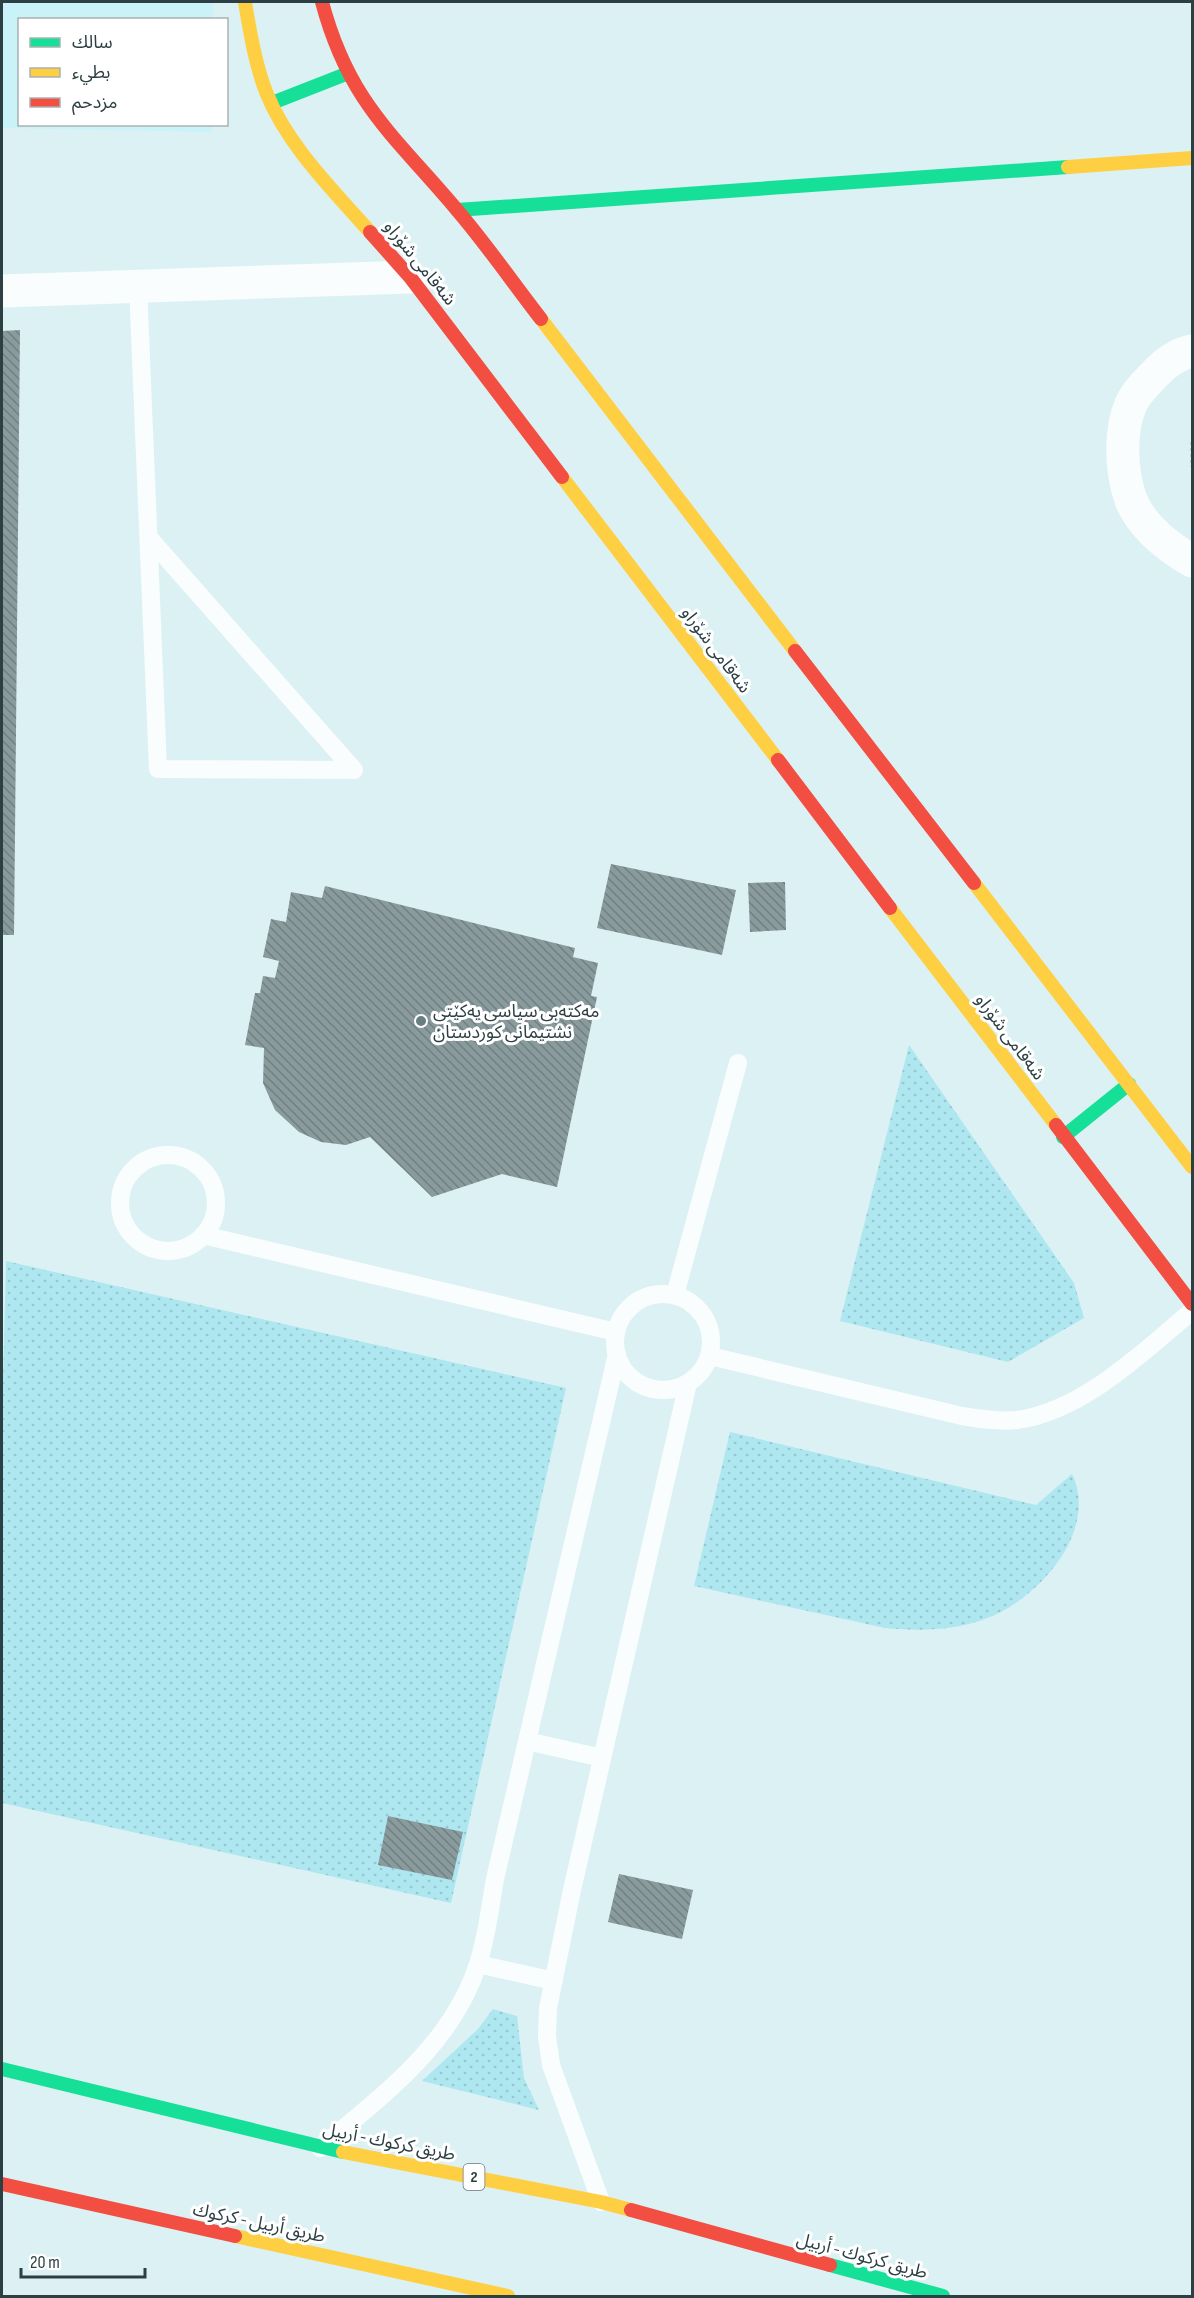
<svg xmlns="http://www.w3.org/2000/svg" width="1194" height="2298" viewBox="0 0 1194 2298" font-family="'Sofia Sans Condensed','Noto Sans Arabic',sans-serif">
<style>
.built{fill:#c9f3f9}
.green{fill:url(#green-dots)}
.building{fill:url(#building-back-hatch)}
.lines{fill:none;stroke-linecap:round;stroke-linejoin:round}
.path{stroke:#c9d1d2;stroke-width:4;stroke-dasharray:3 3;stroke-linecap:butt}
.lane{stroke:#fafdfd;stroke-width:18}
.street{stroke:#fafdfd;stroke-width:33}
.fast{stroke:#16e098;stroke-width:14}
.slow{stroke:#ffcf43;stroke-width:14}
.jam{stroke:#f24e42;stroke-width:14}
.poi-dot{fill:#6a7d80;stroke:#fff;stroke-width:2}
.labels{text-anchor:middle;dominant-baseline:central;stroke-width:6;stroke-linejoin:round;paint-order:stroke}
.shield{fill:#fff;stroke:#6b797b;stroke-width:1.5}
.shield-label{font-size:16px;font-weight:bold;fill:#2c3f42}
.street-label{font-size:18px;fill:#2c3f42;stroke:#fff}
.poi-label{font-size:18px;fill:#2c3f42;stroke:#fff;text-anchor:start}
</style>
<defs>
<pattern id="green-dots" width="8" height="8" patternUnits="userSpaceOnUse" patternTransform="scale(1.5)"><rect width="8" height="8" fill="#aee7f0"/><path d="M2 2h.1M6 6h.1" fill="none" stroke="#96c7cf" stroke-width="1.8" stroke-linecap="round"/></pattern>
<pattern id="building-back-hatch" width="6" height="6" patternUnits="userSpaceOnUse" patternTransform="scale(1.5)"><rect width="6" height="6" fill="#8a9b9e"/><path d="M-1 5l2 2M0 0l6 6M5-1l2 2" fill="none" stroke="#718082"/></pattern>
</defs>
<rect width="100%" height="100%" fill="#dcf1f4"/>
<!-- built -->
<path class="built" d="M2 2H213V19L20 20V124H212V132L2 128Z"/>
<!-- green -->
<path class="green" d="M909 1045 1074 1283 1084 1318 1008 1362 840 1321Z
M6 1261 566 1388 451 1903 2 1803V1424Z
M730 1432 1036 1505 1072 1474C1100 1532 1036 1601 985 1619 953 1631 918 1631 885 1628L694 1586Z
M493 2009 517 2016 524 2078 539 2110 422 2081 478 2029Z"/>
<!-- building -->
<path class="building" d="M20 330 14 935H2V331Z
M611 864 736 890 722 955 597 928Z
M785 882 786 930 750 932 748 883Z
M325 886 575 948 573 957 598 963 591 996 597 997 557 1187 502 1174 432 1197 370 1137 346 1145 321 1142 299 1132 275 1110 263 1083 264 1048 245 1045 255 993H260L263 976 275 978 279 961 263 957 271 919 286 922 291 892 322 898Z
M388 1816 463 1832 452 1880 378 1865Z
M619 1874 693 1890 682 1939 608 1922Z"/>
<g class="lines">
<!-- path -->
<path class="path" d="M1192 442V467"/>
<!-- lane -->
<path class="lane" d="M138 286 158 769 354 770 150 539
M120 1203a48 48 0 1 1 96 0a48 48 0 1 1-96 0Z
M203 1235 616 1332
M615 1342a48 48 0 1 1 96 0a48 48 0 1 1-96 0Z
M675 1295 738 1063
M710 1356 962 1416C980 1419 999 1422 1017 1420 1083 1411 1143 1352 1192 1311
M527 1741 602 1758
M478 1964 554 1981
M320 2148C383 2095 452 2045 478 1964 487 1937 490 1907 495 1879L617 1354
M601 2202 551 2065 547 2036 548 2008 572 1890 688 1383"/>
<!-- street -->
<path class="street" d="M2 291 410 277
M1192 351C1178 354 1164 364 1154 375 1146 383 1136 393 1131 404 1119 431 1121 472 1131 500 1142 527 1168 547 1192 561"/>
<!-- fast -->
<path class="fast" d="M272 103 346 74
M457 210 1068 167
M1063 1137 1129 1084
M2 2069 343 2152
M830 2265 943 2296"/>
<!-- slow -->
<path class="slow" d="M245 2C250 32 255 63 266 92 287 145 333 190 370 232
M1068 167 1192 158
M541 319 795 651
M562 477 778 760
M974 883 1192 1167
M890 908 1056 1125
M343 2152 601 2202 631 2210
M235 2236 508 2296"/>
<!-- jam -->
<path class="jam" d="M322 2C349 103 394 135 457 210 487 245 513 283 541 319
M370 232 410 277 562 477
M795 651 974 883
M778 760 890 908
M1056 1125 1192 1304
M2 2184 235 2236
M631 2210 830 2265"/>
</g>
<!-- markers -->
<circle class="poi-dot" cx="421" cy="1021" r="6"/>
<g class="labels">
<!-- shield labels -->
<rect class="shield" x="463.5" y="2164" width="21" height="26" rx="4.5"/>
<g class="shield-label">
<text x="474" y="2177">2</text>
</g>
<!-- street labels -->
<g class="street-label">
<text transform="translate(420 263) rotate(51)">شەقامی شۆراو</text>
<text transform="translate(716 650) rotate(53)">شەقامی شۆراو</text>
<text transform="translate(1010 1037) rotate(53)">شەقامی شۆراو</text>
<text transform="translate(389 2142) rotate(11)">طريق كركوك - أربيل</text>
<text transform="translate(259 2223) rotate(12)">طريق أربيل - كركوك</text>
<text transform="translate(862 2256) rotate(15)">طريق كركوك - أربيل</text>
</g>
<!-- poi labels -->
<g class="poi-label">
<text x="433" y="1011">مەکتەبی سیاسی یەکێتی<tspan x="433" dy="21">نشتیمانی کوردستان</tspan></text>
</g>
</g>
<!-- border -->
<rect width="1194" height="2298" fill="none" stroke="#2c3f42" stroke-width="6"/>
<!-- legend -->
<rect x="18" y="18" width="210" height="108" fill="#ffffff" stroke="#abb2b3" stroke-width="1.5"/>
<rect x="30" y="38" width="30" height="9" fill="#16e098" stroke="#abb2b3" stroke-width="1.5"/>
<text x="72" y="48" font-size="18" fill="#2c3f42">سالك</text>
<rect x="30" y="68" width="30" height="9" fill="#ffcf43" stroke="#abb2b3" stroke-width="1.5"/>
<text x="72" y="78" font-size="18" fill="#2c3f42">بطيء</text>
<rect x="30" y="98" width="30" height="9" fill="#f24e42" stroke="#abb2b3" stroke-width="1.5"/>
<text x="72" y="108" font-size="18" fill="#2c3f42">مزدحم</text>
<!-- scale -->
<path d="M21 2268v9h124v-9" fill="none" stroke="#2c3f42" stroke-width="3"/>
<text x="30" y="2268" font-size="18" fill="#2c3f42" stroke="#ffffff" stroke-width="4.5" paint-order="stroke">20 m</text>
</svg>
